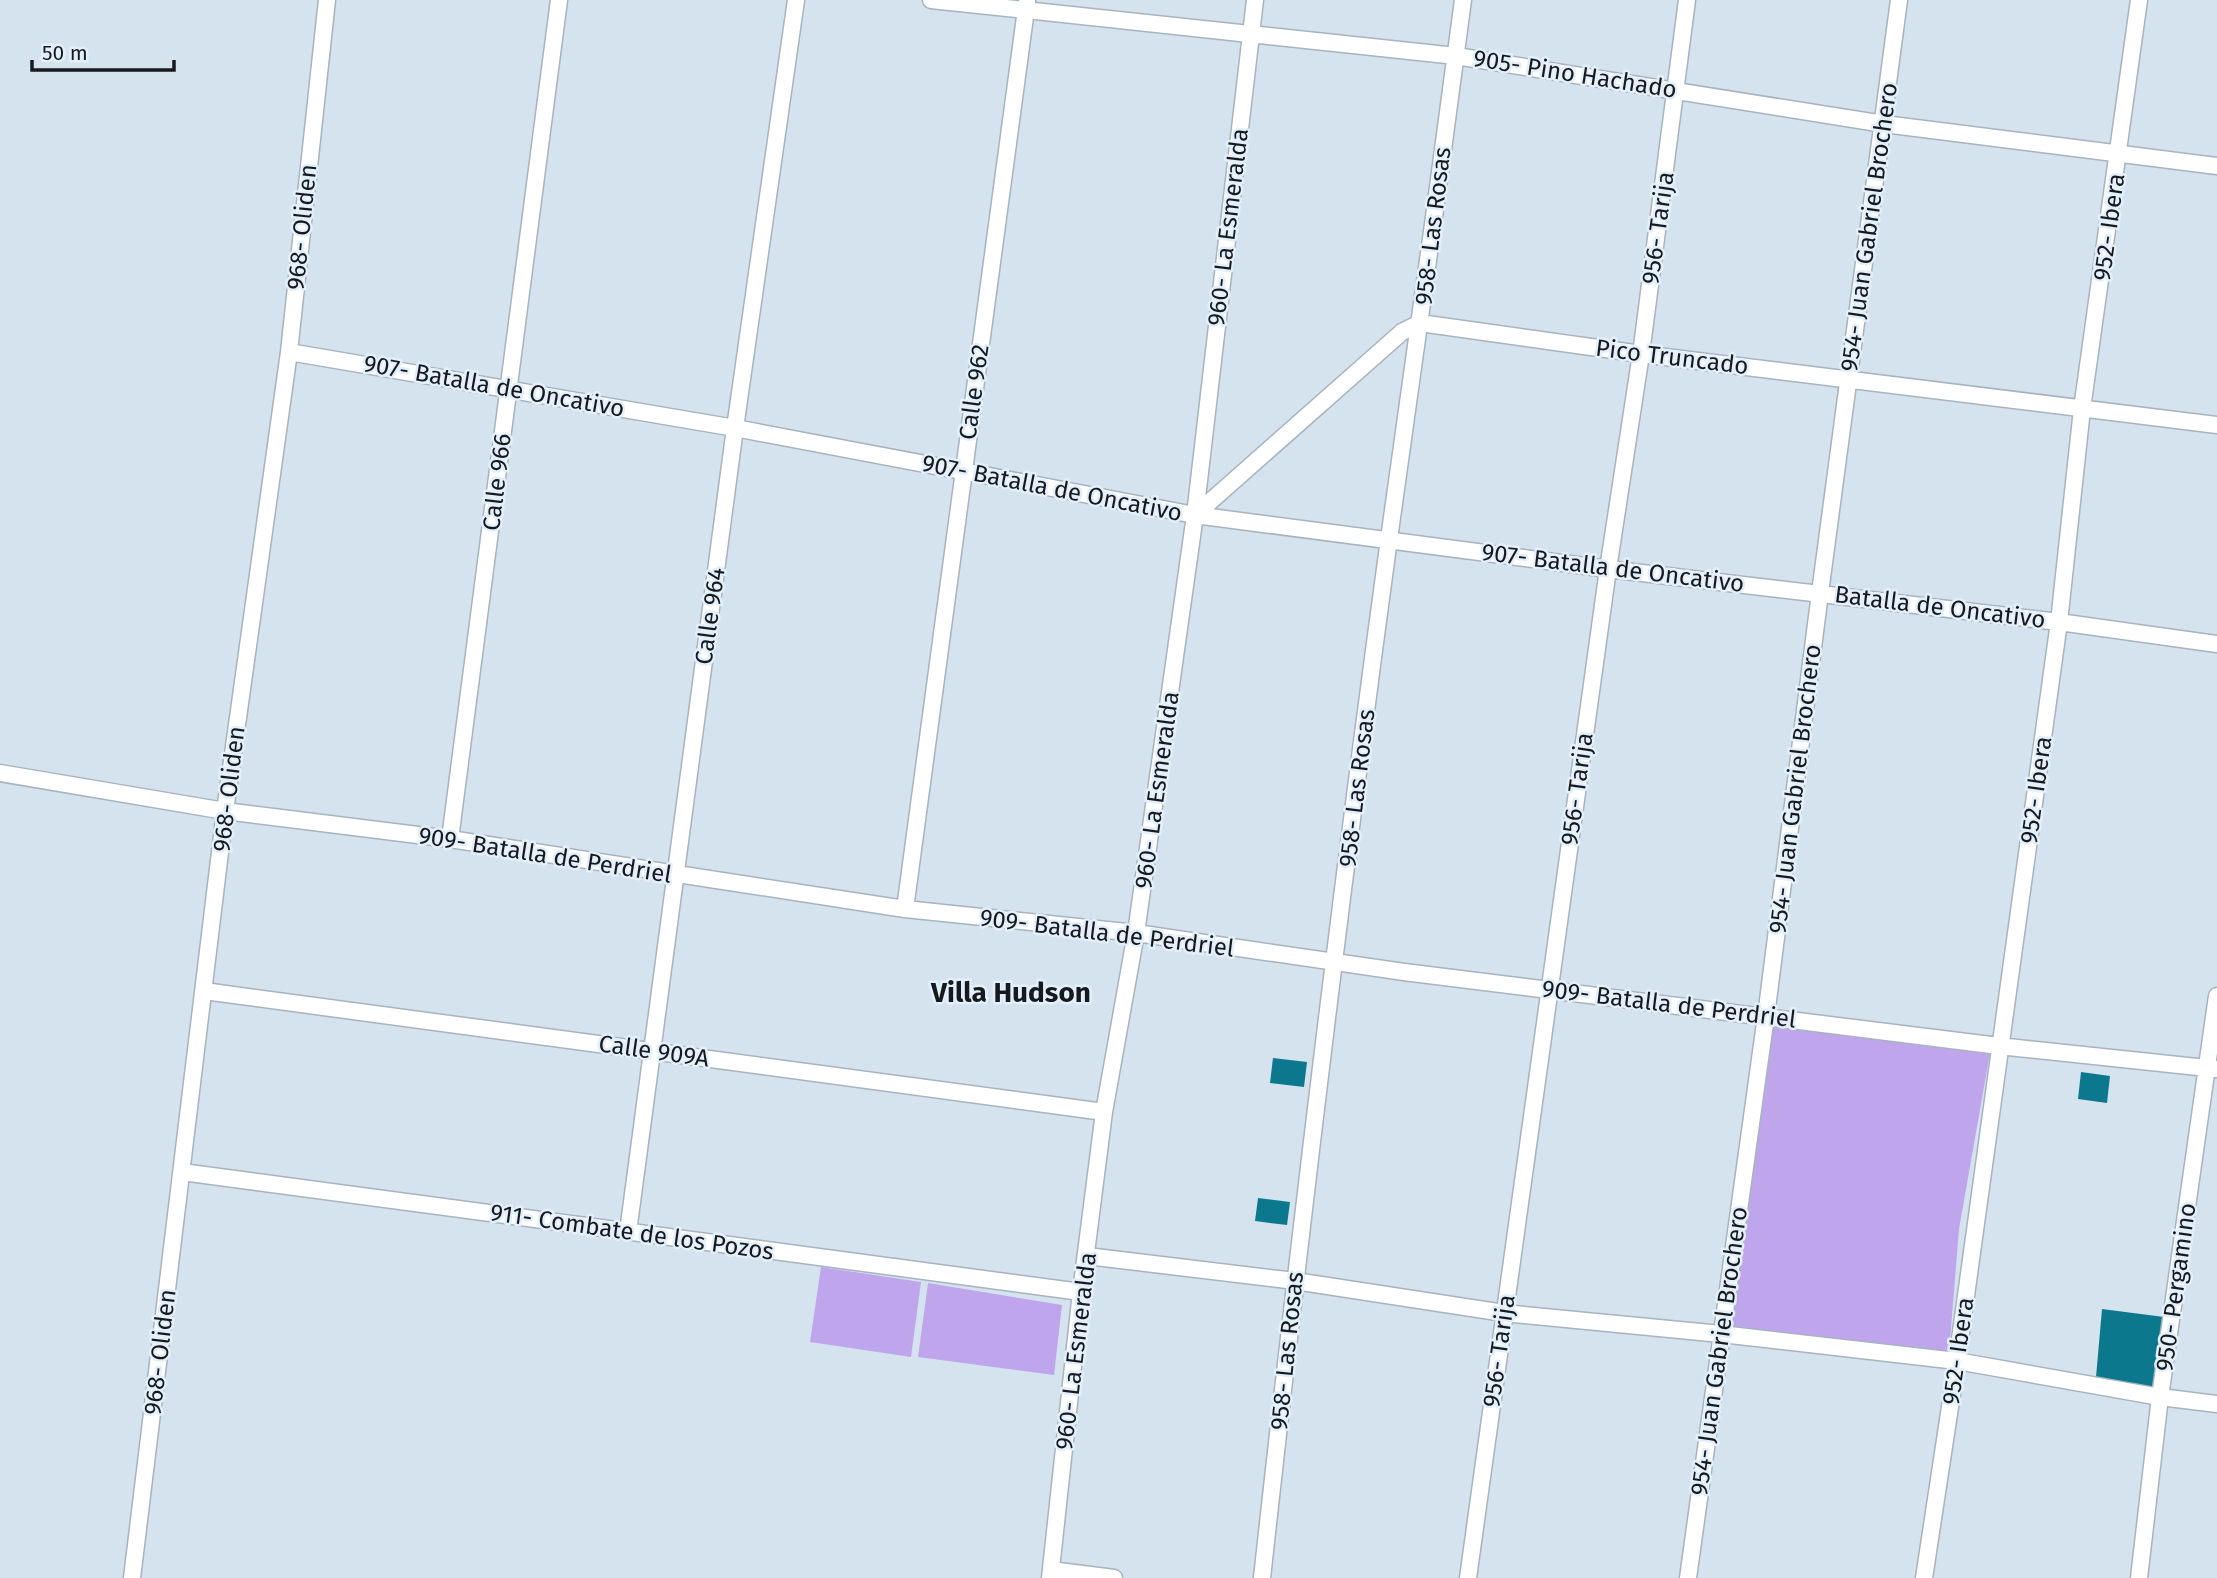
<svg xmlns="http://www.w3.org/2000/svg" width="2217" height="1578" viewBox="0 0 2217 1578" font-family="'Fira Sans',sans-serif">
<style>
.green{fill:#bfa6ec}
.building{fill:#0c788e}
.lines{fill:none;stroke-linecap:round;stroke-linejoin:round}
.minor-casing{stroke:#a7b3bf;stroke-width:19}
.minor{stroke:#fff;stroke-width:16}
.labels{text-anchor:middle;dominant-baseline:central;stroke-width:5;stroke-linejoin:round;paint-order:stroke}
.street-label{font-size:24px;fill:#161a1e;stroke:#e3f0fc}
.quarter-label{font-size:28px;font-weight:bold;fill:#161a1e;stroke:#e3f0fc}
</style>
<rect width="100%" height="100%" fill="#d5e3ef"/>
<!-- green -->
<path class="green" d="M1771 1024 1990 1053 1959 1229 1949 1353 1729 1326Z
M821 1267 921 1282 911 1357 810 1342Z
M928 1283 1062 1305 1054 1375 918 1357Z"/>
<!-- building -->
<path class="building" d="M1273 1058 1307 1062 1304 1087 1270 1083Z
M2081 1072 2110 1076 2107 1103 2078 1099Z
M1258 1198 1290 1202 1287 1225 1255 1221Z
M2102 1309 2164 1317 2154 1387 2096 1377Z"/>
<g class="lines">
<defs>
<path id="minor" d="M931 0 1456 56 1884 124 2217 166
M289 352 735 428 1195 515 1608 569 2059 622 2217 644
M1195 515 1402 332 1420 323 1641 354 2217 425
M0 773 225 811 450 839 905 909 1136 933 1404 972 1999 1046 2217 1069
M450 839 559 0
M905 909 1027 2
M204 991 1104 1112
M182 1172 1081 1292
M628 1232 735 428 796 0
M1087 1256 1295 1281 1504 1313 1721 1334 1957 1361 2160 1397 2217 1404
M1051 1570 1114 1578
M132 1578 225 811 289 352 327 0
M1050 1578 1081 1292 1104 1112 1136 933 1195 515 1255 0
M1262 1578C1300 1231 1342 884 1389 539 1414 359 1440 180 1463 0
M1468 1578 1608 569 1641 354 1687 0
M1688 1578 1766 1016 1820 593 1899 0
M1924 1578 1957 1361 2059 622 2082 409 2139 0
M2139 1578 2160 1397 2217 996"/>
</defs>
<!-- minor casing -->
<use href="#minor" class="minor-casing"/>
<!-- minor -->
<use href="#minor" class="minor"/>
</g>
<g class="labels">
<!-- street labels -->
<g class="street-label">
<text transform="translate(1575 74) rotate(9)">905- Pino Hachado</text>
<text transform="translate(1433 226) rotate(-83)">958- Las Rosas</text>
<text transform="translate(302 227) rotate(-84)">968- Oliden</text>
<text transform="translate(1228 227) rotate(-83)">960- La Esmeralda</text>
<text transform="translate(1869 227) rotate(-82)">954- Juan Gabriel Brochero</text>
<text transform="translate(2109 227) rotate(-82)">952- Ibera</text>
<text transform="translate(1658 228) rotate(-82)">956- Tarija</text>
<text transform="translate(1672 357) rotate(7)">Pico Truncado</text>
<text transform="translate(494 386) rotate(10)">907- Batalla de Oncativo</text>
<text transform="translate(974 392) rotate(-82)">Calle 962</text>
<text transform="translate(497 482) rotate(-83)">Calle 966</text>
<text transform="translate(1052 488) rotate(11)">907- Batalla de Oncativo</text>
<text transform="translate(1613 568) rotate(7)">907- Batalla de Oncativo</text>
<text transform="translate(1940 607) rotate(7)">Batalla de Oncativo</text>
<text transform="translate(710 616) rotate(-82)">Calle 964</text>
<text transform="translate(1357 788) rotate(-83)">958- Las Rosas</text>
<text transform="translate(229 789) rotate(-83)">968- Oliden</text>
<text transform="translate(1577 789) rotate(-82)">956- Tarija</text>
<text transform="translate(1795 789) rotate(-83)">954- Juan Gabriel Brochero</text>
<text transform="translate(1157 790) rotate(-82)">960- La Esmeralda</text>
<text transform="translate(2036 790) rotate(-82)">952- Ibera</text>
<text transform="translate(545 855) rotate(9)">909- Batalla de Perdriel</text>
<text transform="translate(1107 933) rotate(7)">909- Batalla de Perdriel</text>
<text transform="translate(1669 1004) rotate(7)">909- Batalla de Perdriel</text>
<text transform="translate(654 1051) rotate(8)">Calle 909A</text>
<text transform="translate(632 1232) rotate(8)">911- Combate de los Pozos</text>
<text transform="translate(2176 1287) rotate(-82)">950- Pergamino</text>
<text transform="translate(1076 1351) rotate(-83)">960- La Esmeralda</text>
<text transform="translate(1287 1351) rotate(-84)">958- Las Rosas</text>
<text transform="translate(1499 1351) rotate(-82)">956- Tarija</text>
<text transform="translate(1719 1351) rotate(-82)">954- Juan Gabriel Brochero</text>
<text transform="translate(1958 1351) rotate(-82)">952- Ibera</text>
<text transform="translate(160 1352) rotate(-83)">968- Oliden</text>
</g>
<!-- quarter labels -->
<g class="quarter-label">
<text x="1011" y="992">Villa Hudson</text>
</g>
</g>
<!-- scale -->
<path d="M32 60v10h142v-10" fill="none" stroke="#161a1e" stroke-width="3.5"/>
<text x="42" y="60" font-size="21" fill="#161a1e" stroke="#e3f0fc" stroke-width="5" paint-order="stroke">50 m</text>
</svg>
